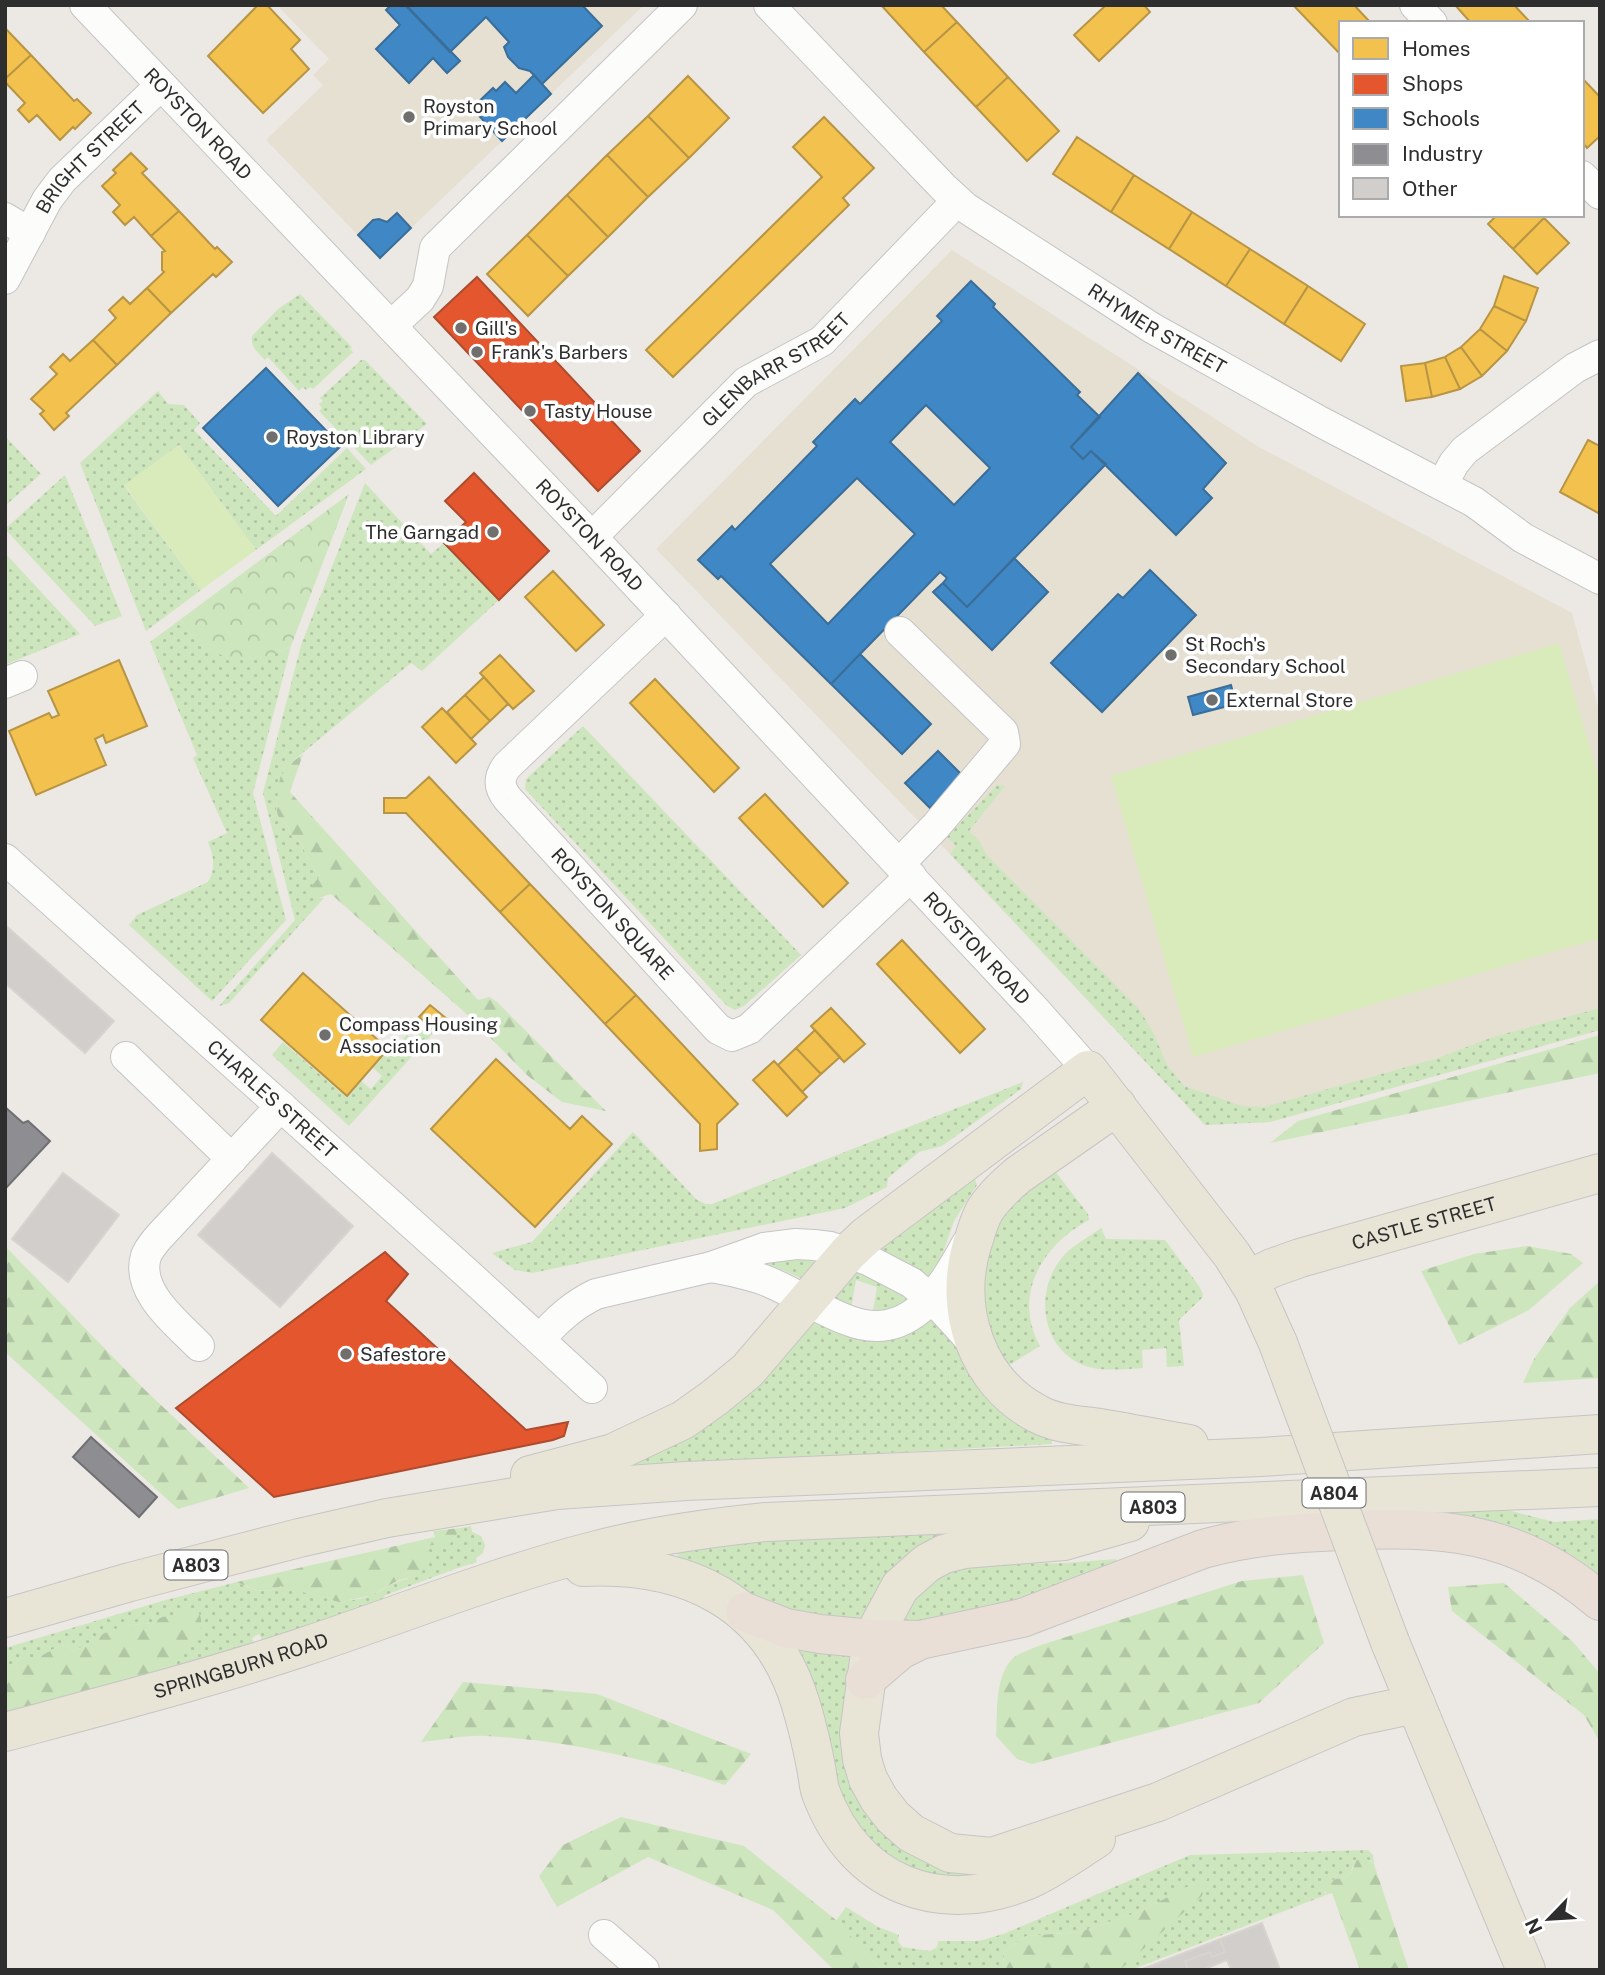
<svg xmlns="http://www.w3.org/2000/svg" width="1605" height="1975" viewBox="0 0 1605 1975" font-family="'Public Sans',sans-serif">
<style>
.education{fill:#e6e0d3}
.grass{fill:url(#grass-dots)}
.forest{fill:url(#forest-firs)}
.park{fill:url(#park-crowns)}
.pitch{fill:#d9eabb}
.homes{fill:#f2c14e;stroke:#b79544;stroke-width:2}
.shops{fill:#e4572e;stroke:#ad4b2e;stroke-width:2}
.schools{fill:#3f88c5;stroke:#3a6d98;stroke-width:2;fill-rule:evenodd}
.industry{fill:#8d8d92;stroke:#707074;stroke-width:2}
.building{fill:#d1cecb;stroke:#d7d4d0;stroke-width:2}
.lines{fill:none;stroke-linecap:round;stroke-linejoin:round}
.minor-casing{stroke:#c5c4c5;stroke-width:32}
.major-casing{stroke:#c6c5c4;stroke-width:40}
.highway-casing{stroke:#c6c5c4;stroke-width:40}
.minor{stroke:#fcfcfb;stroke-width:30}
.major{stroke:#e8e4d6;stroke-width:38}
.highway{stroke:#eadfd6;stroke-width:38}
.major-bridge-casing{stroke:#c6c5c4;stroke-width:40;stroke-linecap:butt}
.major-bridge{stroke:#e8e4d6;stroke-width:38}
.poi-dot{fill:#706f6e;stroke:#fff;stroke-width:2.5}
.labels{text-anchor:middle;dominant-baseline:central;stroke-width:7;stroke-linejoin:round;paint-order:stroke}
.shield{fill:#fff;stroke:#6d6d6d;stroke-width:2}
.shield-label{font-size:18px;font-weight:bold;fill:#2e2e2e}
.poi-label{font-size:19px;fill:#2e2e2e;stroke:#fff;text-anchor:start}
.street-label{font-size:19px;fill:#2e2e2e;stroke:#fff}
</style>
<defs>
<pattern id="grass-dots" width="8" height="8" patternUnits="userSpaceOnUse" patternTransform="scale(1.75)"><rect width="8" height="8" fill="#cee6be"/><path d="M2 2h.1M6 6h.1" fill="none" stroke="#b1c6a4" stroke-width="1.8" stroke-linecap="round"/></pattern>
<pattern id="forest-firs" width="22" height="20" patternUnits="userSpaceOnUse" patternTransform="scale(1.75)"><rect width="22" height="20" fill="#cee6be"/><path d="M5 1l3.5 6h-7zM16 11l3.5 6h-7z" fill="#b1c6a4"/></pattern>
<pattern id="park-crowns" width="20" height="18" patternUnits="userSpaceOnUse" patternTransform="scale(1.75)"><rect width="20" height="18" fill="#cee6be"/><path d="M2 6a3 3 0 1 1 6 0M12 15a3 3 0 1 1 6 0" fill="none" stroke="#b1c6a4"/></pattern>
</defs>
<rect width="100%" height="100%" fill="#ece8e4"/>
<!-- education -->
<path class="education" d="M277 5H644L380 258 266 140 323 85 313 75 329 59Z
M952 250 1259 447 1572 613 1600 714V1030L1270 1122 1205 1125 950 854 656 549Z"/>
<!-- grass -->
<path class="grass" d="M300 294 352 347 350 349 353 352 313 389 310 387 306 390 303 387 299 391 268 357 265 360C258 352 250 347 252 336L278 309Z
M361 360H365L427 424 371 465 319 411 322 408 319 404 323 401 320 398Z
M158 391 168 404 184 405 200 423 194 430 276 516 347 448 366 469 256 550 179 445 124 486 201 590 146 631 80 463Z
M5 436 41 474 5 506Z
M65 475 122 616 95 626 5 529Z
M365 483 431 554 444 543 499 600 422 671 411 663 293 761 279 791 276 807 278 816 288 827 291 835 302 844 307 858 320 876 319 898H324L229 1003 219 1006 295 920 263 793 301 645Z
M5 553 80 634 5 665Z
M181 619C203 661 252 669 291 646L253 793 286 920 212 1001 129 925 137 915 208 882C216 869 214 856 208 842L227 833 193 758 197 755 150 642Z
M583 726 801 955 744 1006 735 1010 727 1006 525 789 526 779Z
M997 785 1005 786 969 831 980 842 986 854 1139 1009 1153 1032 1167 1065 1184 1086 1242 1106 1264 1107 1435 1059 1493 1037 1600 1008V1030L1270 1122 1205 1125 950 854 956 846 947 837Z
M427 1023 435 1031 349 1126 272 1055 283 1042 347 1098 361 1081 371 1089 382 1076 373 1068 396 1042 399 1043 407 1034 412 1039Z
M1023 1082 1021 1089 942 1146 919 1152 888 1178 887 1187 845 1208 532 1273 515 1270 492 1253 532 1242 633 1132 697 1200 706 1204H712Z
M1055 1171 1088 1214 1089 1220C1042 1245 1012 1295 1040 1346L1001 1370 975 1305 995 1224 1022 1196Z
M975 1179 977 1185 954 1221 938 1267 930 1281 880 1250Z
M1101 1228 1106 1239 1165 1240 1199 1286 1203 1294 1202 1298 1179 1320 1184 1366 1167 1367 1166 1348 1142 1350 1143 1368C1127 1369 1109 1371 1093 1368 1041 1356 1031 1291 1065 1254 1075 1244 1089 1237 1101 1228Z
M803 1259 813 1260 814 1263 800 1278 776 1267 763 1264 775 1260Z
M855 1271 906 1293 909 1301 887 1310 873 1311 877 1287 856 1280 851 1309 830 1301Z
M929 1315 1052 1439V1444L630 1467 629 1464 811 1320Z
M1507 1510 1554 1522 1600 1519V1587L1454 1515V1511Z
M471 1526 472 1532 481 1536 485 1545 483 1553 476 1558 477 1562 455 1569 386 1595 382 1599 263 1642 259 1634 252 1638 254 1644 163 1671 171 1664 175 1618C165 1615 160 1617 152 1624 137 1623 116 1627 103 1635 92 1640 85 1647 73 1651L66 1645 59 1646 39 1657H24L5 1669V1648L162 1601 237 1582C251 1590 266 1595 281 1586 311 1592 336 1607 367 1597 381 1592 393 1581 407 1579L425 1547C435 1544 443 1545 453 1541L460 1528Z
M948 1534 864 1629 809 1622 675 1564 678 1552 774 1538Z
M1116 1559 1121 1573 898 1631 904 1615 925 1585 954 1569 998 1564 1064 1563Z
M796 1643 859 1652 849 1765 992 1874 922 1880 850 1826 797 1666Z
M1368 1850 1373 1855 1374 1864 1370 1860 1353 1866 1349 1876 1332 1880 1324 1892 1326 1895 1131 1970H1120L1158 1935 1207 1877 1139 1912 1079 1932 1026 1936 1004 1952 1003 1970H881L836 1921 846 1907 878 1927 899 1935 898 1941 902 1947 930 1951 937 1947 938 1941H979L1003 1934 1190 1855Z"/>
<!-- forest -->
<path class="forest" d="M303 754 290 792 478 1000 489 997 496 1001 606 1111 562 1102 528 1076 470 1017 331 894 319 898 311 894 310 888 320 876 307 858 302 844 291 835 288 827 278 816 276 807 280 778 287 766Z
M1600 1035V1073L1270 1143 1298 1121Z
M5 1246 145 1390 249 1488 178 1509 5 1352Z
M1527 1246 1571 1254 1583 1263 1529 1310 1459 1345 1421 1271 1474 1254Z
M1600 1281V1378L1523 1383 1534 1359 1570 1308Z
M460 1528 453 1541 447 1546 433 1545 425 1547 429 1558 421 1574 397 1581 370 1596 339 1602 281 1586C265 1595 253 1590 237 1582L435 1537 433 1531Z
M1303 1575 1324 1643 1259 1703 1032 1764 1017 1759 996 1736C998 1712 994 1679 1012 1659 1018 1653 1030 1650 1038 1646L1242 1581Z
M1504 1583 1573 1642 1600 1674V1742L1584 1715 1452 1611 1448 1587Z
M190 1608 197 1609C213 1635 181 1655 163 1671L5 1712V1669L24 1657H39L59 1646 66 1645 73 1651C85 1647 92 1640 103 1634 116 1627 137 1623 152 1624 159 1617 165 1615 175 1617Z
M463 1682 597 1694 751 1754 725 1785C649 1759 566 1740 486 1736 465 1735 442 1740 421 1742Z
M621 1817 744 1846 836 1920 881 1970H834L773 1910 648 1857 557 1907 539 1876 563 1845Z
M1366 1858 1374 1864 1409 1970H1360L1332 1893 1326 1895 1324 1885 1332 1880 1349 1876 1357 1860Z
M1208 1876 1202 1896 1120 1970H1003L1004 1952 1026 1936 1079 1932 1139 1912Z"/>
<!-- park -->
<path class="park" d="M349 494 291 646C252 669 203 662 181 619Z"/>
<!-- pitch -->
<path class="pitch" d="M179 445 256 550 201 590 124 485Z
M1559 643 1600 782V938L1193 1057 1111 776Z"/>
<!-- homes -->
<path class="homes" d="M258 5H267L300 40 291 49 309 69 263 113 208 56Z
M881 5H941L957 22 924 52Z
M1106 5H1144L1150 12 1099 61 1074 35Z
M1293 5H1354L1371 23H1341V55Z
M1455 5H1514L1531 23H1471Z
M957 22 1008 77 976 107 924 52Z
M5 28 31 55 5 79Z
M31 55 74 101 77 99 91 113 75 129 73 127 60 140 37 115 29 122 18 110 25 103 5 82V79Z
M688 76 729 118 689 158 648 116Z
M1008 77 1059 131 1027 161 976 107Z
M1582 78 1600 97V136L1587 148 1582 142Z
M648 116 689 158 648 197 607 155Z
M824 117 874 168 843 198 849 205 673 377 646 350 822 177 793 147Z
M1077 137 1134 175 1111 212 1053 174Z
M131 153 147 169 142 173 179 211 151 236 134 217 125 225 113 212 120 205 102 186 116 173 113 170Z
M607 155 648 197 608 237 567 195Z
M1134 175 1192 212 1169 249 1111 212Z
M567 195 608 237 568 276 527 235Z
M179 211 215 249 217 247 232 262 216 277 213 274 171 313 147 288 164 272 162 270V252L165 251 151 236Z
M1192 212 1250 249 1226 286 1169 249Z
M1497 215H1541L1544 218 1513 249 1488 224Z
M1544 218 1569 243 1537 274 1513 249Z
M527 235 568 276 528 316 487 274Z
M1250 249 1308 286 1284 324 1226 286Z
M1504 276 1538 288 1526 321 1494 306Z
M1308 286 1365 324 1341 361 1284 324Z
M147 288 171 313 117 365 93 340 116 318 109 310 123 297 130 304Z
M1494 306 1526 321 1507 351 1480 329Z
M1480 329 1507 351 1482 376 1461 347Z
M93 340 117 365 66 413 69 416 54 430 40 414 44 411 31 399 57 374 50 367 63 354 70 361Z
M1461 347 1482 376 1460 389 1445 357Z
M1445 357 1460 389 1432 397 1425 363Z
M1425 363 1432 397 1406 401 1401 366Z
M1588 440 1600 446V514L1560 492Z
M553 571 604 625 576 651 525 597Z
M500 655 534 691 513 709 480 673Z
M119 660 147 726 106 743 103 735 95 739 106 765 36 795 9 731 49 713 52 718 59 715 48 691Z
M484 677 508 704 490 721 465 695Z
M655 679 739 768 714 792 630 703Z
M465 695 490 721 471 739 447 712Z
M442 708 476 744 456 763 422 727Z
M429 777 530 884 500 912 406 813H384V798H406Z
M765 794 848 883 823 907 739 818Z
M530 884 636 995 605 1024 500 912Z
M902 940 985 1029 960 1053 877 964Z
M303 973 388 1049 347 1096 261 1020Z
M636 995 738 1104 717 1124V1149L700 1151V1124L605 1024Z
M430 1005 447 1019 435 1031 419 1017Z
M831 1008 865 1044 844 1062 811 1026Z
M815 1030 840 1057 821 1074 796 1048Z
M796 1048 821 1074 802 1092 778 1065Z
M496 1059 570 1129 582 1116 612 1144 535 1227 431 1129Z
M774 1061 807 1097 787 1116 753 1080Z"/>
<!-- shops -->
<path class="shops" d="M477 277 640 451 598 491 434 317Z
M474 473 549 551 499 600 444 543 466 522 445 501Z
M385 1252 408 1274 386 1301 526 1430 568 1422 564 1436 553 1440 274 1497 176 1408Z"/>
<!-- schools -->
<path class="schools" d="M391 5H406L460 61 447 73 433 58 409 83 376 49 400 25 386 10Z
M409 5H582L602 26 542 84 530 71 519 68 508 57 504 47 509 42 486 17 450 52 407 7Z
M534 75 551 94 502 141 472 108 493 88 496 91 505 82 516 93Z
M397 213 411 228 380 258 358 235 373 220 379 219 387 222Z
M971 281 995 304 993 307 1080 392 1077 395 1100 417 1071 447 1083 459 1091 451 1106 464 967 607 943 583 947 578 940 572 831 684 721 576 718 579 698 560 732 526 735 530 817 446 813 442 855 399 860 404 942 321 937 316ZM926 405 990 468 954 505 890 442ZM857 478 915 534 828 624 770 564Z
M266 368 341 446 278 506 203 428Z
M1138 373 1226 463 1203 489 1212 498 1176 535 1091 451 1083 459 1071 447Z
M1014 558 1048 592 992 650 933 592 943 583 967 607Z
M1150 570 1196 615 1102 712 1051 663 1118 594 1123 598Z
M860 654 931 724 902 754 831 684Z
M1231 685 1236 704 1193 715 1188 697Z
M938 751 963 776 930 808 905 783Z"/>
<!-- industry -->
<path class="industry" d="M5 1107 23 1123 28 1121 50 1141 5 1189Z
M91 1437 157 1497 139 1517 73 1457Z"/>
<!-- building -->
<path class="building" d="M5 925 114 1021 85 1053 5 983Z
M272 1153 353 1226 280 1307 198 1235Z
M63 1173 119 1215 68 1282 12 1239Z
M1262 1923 1280 1970H1231L1227 1960 1202 1970H1188L1185 1961 1210 1952 1212 1957 1225 1952 1220 1939Z
M1220 1939 1225 1952 1212 1957 1210 1952 1185 1961 1188 1970H1140Z"/>
<g class="lines">
<defs>
<g id="minor">
<path id="s1" d="M85 5 592 537 1036 1011 1088 1070"/>
<path id="s2" d="M769 5 944 188 966 208 1152 328 1321 422 1474 502 1523 538 1600 579"/>
<path d="M1415 5 1432 23"/>
<path d="M1582 176 1600 194"/>
<path d="M5 218 30 233"/>
<path id="s3" d="M5 279 47 200 62 180 160 86"/>
<path d="M391 326 420 299 428 286 435 248 682 5"/>
<path d="M1442 485 1454 463 1465 450 1575 368 1600 355"/>
<path id="s4" d="M592 537 746 382 822 341 957 201"/>
<path id="s5" d="M666 615 507 766C498 778 499 788 508 799L718 1029 732 1036 749 1029 911 876"/>
<path d="M5 683 22 676"/>
<path id="s6" d="M5 859 469 1275 592 1388"/>
<path d="M899 864 936 826 1005 744 1003 732 900 632"/>
<path d="M126 1057 232 1159"/>
<path d="M711 1267C731 1271 750 1274 769 1282 795 1293 820 1310 847 1320 908 1344 941 1291 966 1245"/>
<path d="M540 1339C557 1320 573 1305 596 1294L711 1267 764 1248 796 1244 814 1245 830 1247 868 1260 912 1283 943 1310 974 1344"/>
<path d="M199 1346C178 1324 135 1292 146 1256 148 1250 154 1243 158 1238L281 1106"/>
<path d="M604 1935 644 1970"/>
</g>
<g id="major">
<path d="M1117 1106 1018 1175C1006 1185 994 1196 985 1210 979 1220 976 1233 972 1245 953 1309 976 1382 1038 1414 1056 1424 1079 1425 1100 1428 1130 1433 1159 1439 1189 1444"/>
<path id="s7" d="M1249 1279 1272 1268 1300 1258 1600 1173"/>
<path d="M530 1475 613 1453 683 1420 714 1398 747 1371 848 1253 866 1236 1088 1070 1232 1255 1254 1290 1278 1343"/>
<path d="M1130 1522 1064 1541 964 1549 944 1554 927 1563 900 1587 872 1639 859 1733 862 1759 868 1779 879 1799 893 1817 911 1833 950 1853 992 1857 1158 1802 1354 1717 1416 1704"/>
<path d="M583 1567C686 1562 770 1601 801 1705 807 1725 812 1746 816 1767 818 1776 818 1785 821 1793 855 1884 938 1917 1028 1880 1051 1870 1074 1853 1096 1839"/>
<path d="M5 1618 130 1582 299 1538 387 1518 557 1490 686 1481 1261 1457 1600 1434"/>
<path d="M1390 1642 1526 1970"/>
<path id="s8" d="M5 1732C106 1705 207 1679 306 1646 402 1614 496 1576 593 1551 649 1536 708 1528 766 1522L1600 1487"/>
</g>
<path id="highway" d="M745 1612 786 1628 820 1634 872 1639 920 1640 1022 1618 1203 1549C1249 1536 1293 1533 1340 1531 1443 1526 1517 1530 1600 1601
M865 1680 900 1650 920 1640"/>
</defs>
<!-- minor casing -->
<use href="#minor" class="minor-casing"/>
<!-- major casing -->
<use href="#major" class="major-casing"/>
<!-- highway casing -->
<use href="#highway" class="highway-casing"/>
<!-- minor -->
<use href="#minor" class="minor"/>
<!-- major -->
<use href="#major" class="major"/>
<!-- highway -->
<use href="#highway" class="highway"/>
<defs>
<path id="major-bridge" d="M1278 1343 1390 1642"/>
</defs>
<!-- major-bridge casing -->
<use href="#major-bridge" class="major-bridge-casing"/>
<!-- major-bridge -->
<use href="#major-bridge" class="major-bridge"/>
</g>
<!-- markers -->
<g class="poi-dot">
<circle cx="409" cy="117" r="7"/>
<circle cx="461" cy="328" r="7"/>
<circle cx="477" cy="352" r="7"/>
<circle cx="530" cy="411" r="7"/>
<circle cx="272" cy="437" r="7"/>
<circle cx="493" cy="532" r="7"/>
<circle cx="1171" cy="655" r="7"/>
<circle cx="1212" cy="700" r="7"/>
<circle cx="325" cy="1035" r="7"/>
<circle cx="346" cy="1354" r="7"/>
</g>
<g class="labels">
<!-- shield labels -->
<g class="shield">
<rect x="1302.5" y="1478.5" width="63" height="29" rx="5"/>
<rect x="1121.5" y="1492.5" width="63" height="29" rx="5"/>
<rect x="164.5" y="1550.5" width="63" height="29" rx="5"/>
</g>
<g class="shield-label">
<text x="1334" y="1493">A804</text>
<text x="1153" y="1507">A803</text>
<text x="196" y="1565">A803</text>
</g>
<!-- poi labels -->
<g class="poi-label">
<text x="423" y="106">Royston<tspan x="423" dy="22">Primary School</tspan></text>
<text x="475" y="328">Gill's</text>
<text x="491" y="352">Frank's Barbers</text>
<text x="544" y="411">Tasty House</text>
<text x="286" y="437">Royston Library</text>
<text x="479" y="532" text-anchor="end">The Garngad</text>
<text x="1185" y="644">St Roch's<tspan x="1185" dy="22">Secondary School</tspan></text>
<text x="1226" y="700">External Store</text>
<text x="339" y="1024">Compass Housing<tspan x="339" dy="22">Association</tspan></text>
<text x="360" y="1354">Safestore</text>
</g>
<!-- street labels -->
<g class="street-label">
<text stroke="none"><textPath href="#s1" startOffset="164">ROYSTON ROAD</textPath></text>
<text stroke="none"><textPath href="#s3" startOffset="150">BRIGHT STREET</textPath></text>
<text stroke="none"><textPath href="#s2" startOffset="509">RHYMER STREET</textPath></text>
<text stroke="none"><textPath href="#s4" startOffset="250">GLENBARR STREET</textPath></text>
<text stroke="none"><textPath href="#s1" startOffset="732">ROYSTON ROAD</textPath></text>
<text stroke="none"><textPath href="#s5" startOffset="411">ROYSTON SQUARE</textPath></text>
<text stroke="none"><textPath href="#s1" startOffset="1298">ROYSTON ROAD</textPath></text>
<text stroke="none"><textPath href="#s6" startOffset="359">CHARLES STREET</textPath></text>
<text stroke="none"><textPath href="#s7" startOffset="184">CASTLE STREET</textPath></text>
<text stroke="none"><textPath href="#s8" startOffset="245">SPRINGBURN ROAD</textPath></text>
</g>
</g>
<!-- border -->
<rect width="1605" height="1975" fill="none" stroke="#2e2e2e" stroke-width="14"/>
<!-- legend -->
<rect x="1339" y="21" width="245" height="196" fill="#ffffff" stroke="#ababab" stroke-width="2"/>
<rect x="1353" y="38" width="35" height="21" fill="#f2c14e" stroke="#ababab" stroke-width="2"/>
<text x="1402" y="56" font-size="21" fill="#2e2e2e">Homes</text>
<rect x="1353" y="74" width="35" height="21" fill="#e4572e" stroke="#ababab" stroke-width="2"/>
<text x="1402" y="91" font-size="21" fill="#2e2e2e">Shops</text>
<rect x="1353" y="108" width="35" height="21" fill="#3f88c5" stroke="#ababab" stroke-width="2"/>
<text x="1402" y="126" font-size="21" fill="#2e2e2e">Schools</text>
<rect x="1353" y="144" width="35" height="21" fill="#8d8d92" stroke="#ababab" stroke-width="2"/>
<text x="1402" y="161" font-size="21" fill="#2e2e2e">Industry</text>
<rect x="1353" y="178" width="35" height="21" fill="#d1cecb" stroke="#ababab" stroke-width="2"/>
<text x="1402" y="196" font-size="21" fill="#2e2e2e">Other</text>
<!-- north arrow -->
<g transform="translate(1549 1919) rotate(245)" stroke="#ffffff" stroke-width="5" paint-order="stroke">
<path d="M0-5L12 26L0 18L-12 26Z" fill="#2e2e2e"/>
<text y="-10" font-size="19" font-weight="bold" text-anchor="middle" fill="#2e2e2e">N</text>
</g>
</svg>
